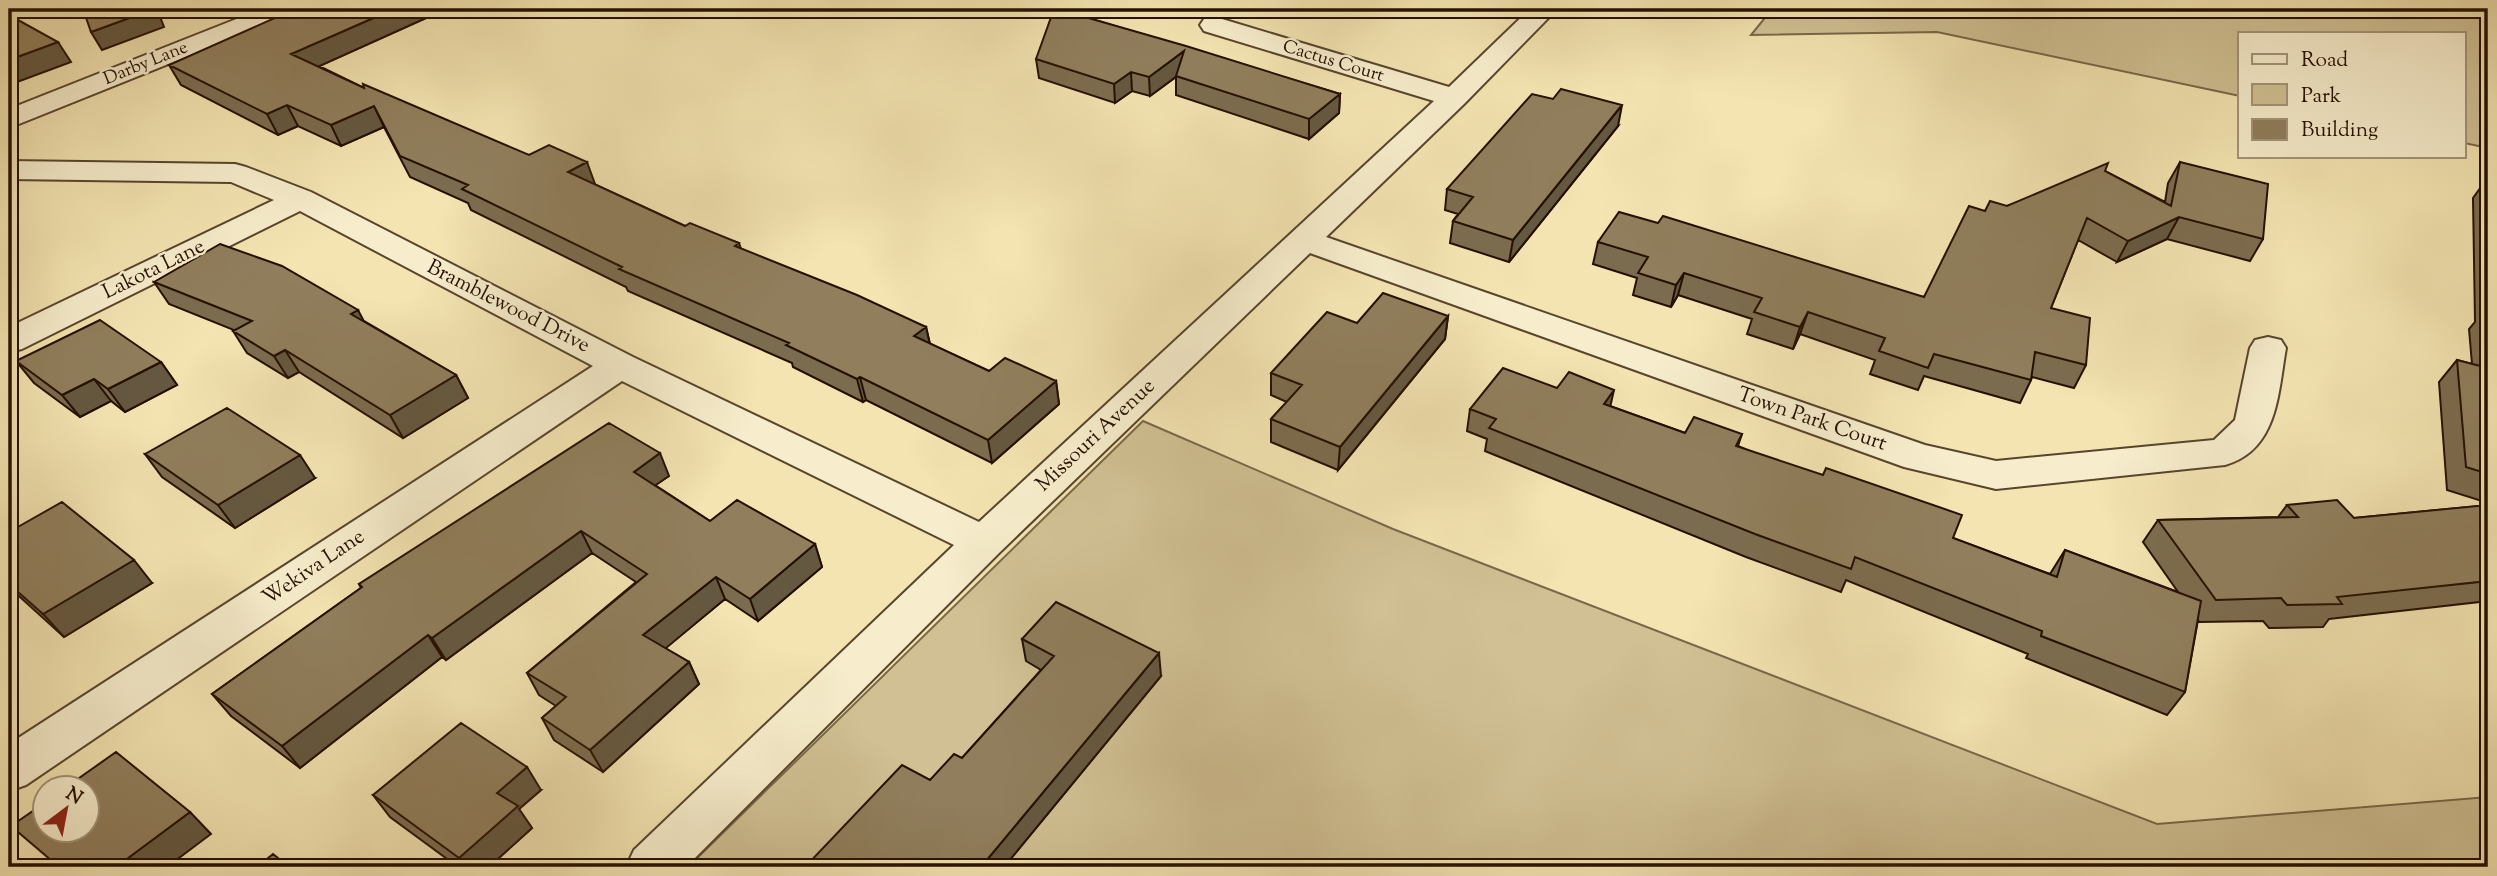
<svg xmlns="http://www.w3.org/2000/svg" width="2497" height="876" viewBox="0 0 2497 876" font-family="'Sorts Mill Goudy',serif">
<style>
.green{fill:#d0c093;stroke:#7a684a;stroke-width:2}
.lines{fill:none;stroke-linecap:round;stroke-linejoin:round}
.minor-casing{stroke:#58452c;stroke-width:4}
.minor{fill:#f7edcc;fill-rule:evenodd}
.wall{fill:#7c6c4f;stroke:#251000;stroke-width:2}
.shaded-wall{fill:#655840;stroke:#251000;stroke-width:2}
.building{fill:#907e5c;stroke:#251000;stroke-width:2}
.labels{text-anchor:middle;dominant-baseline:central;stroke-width:5;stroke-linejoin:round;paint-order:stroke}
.far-street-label{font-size:18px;fill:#251000;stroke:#f7edcc}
.street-label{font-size:21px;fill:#251000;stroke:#f7edcc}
</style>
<rect width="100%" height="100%" fill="#f3e4b1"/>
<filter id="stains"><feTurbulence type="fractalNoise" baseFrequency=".00286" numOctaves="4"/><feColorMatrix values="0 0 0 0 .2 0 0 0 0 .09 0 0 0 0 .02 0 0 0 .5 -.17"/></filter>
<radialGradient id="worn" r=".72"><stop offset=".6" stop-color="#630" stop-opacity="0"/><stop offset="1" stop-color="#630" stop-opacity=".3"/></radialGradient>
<!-- green -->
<path class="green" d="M1772 9H2488V148L2464 143V33H2240V96L1937 32 1751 35Z
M1143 421 1393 529 2157 824 2488 797V867H688Z"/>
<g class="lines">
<defs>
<path id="minor" d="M262 9H297L293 14 9 128V109Z
M1530 9H1557L1464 104 1326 237 1925 445 1996 461 2214 440 2235 420 2250 348 2255 340 2268 337 2281 340 2286 348C2278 393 2278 450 2225 465L1996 489 1904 467 1310 253 999 553 686 867H626L634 850 954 545 622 381 26 785 9 791V744L593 366 300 211 22 349 9 352V327L274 200 231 182 9 179V161L235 164 246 167 311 192 633 357 979 522 1434 101 1204 31 1200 25 1204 19 1213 17 1222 19 1449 87Z"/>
</defs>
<!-- minor casing -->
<use href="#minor" class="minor-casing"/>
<!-- minor -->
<use href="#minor" class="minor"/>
</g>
<!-- wall -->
<path class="wall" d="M446 9 319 66 364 88 595 184H594L685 226 739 243 741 249 926 327 930 344 989 371 1056 381 1059 404 992 463 866 400 863 402 793 367 792 363 628 291 626 287 471 210 468 203 410 177 384 127 341 146 298 126 278 135 181 85 169 65Z
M1085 17 1340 94 1339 113 1309 139 1176 95V77L1150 96 1132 91 1115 103 1039 78 1036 59Z
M1618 126 1509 262 1450 243 1453 221 1458 214 1445 210 1447 189Z
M2180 162 2263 239 2250 261 2167 239 2117 262 2078 240 2051 308 2086 365 2074 388 2032 377 2031 380 2020 403 1924 376 1918 390 1870 374 1875 360 1800 334 1793 349 1747 334 1752 319 1678 295 1671 307 1633 295 1637 278 1593 264 1598 242 1924 297 1985 211 2007 206 2105 171 2165 202 2168 183Z
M2488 177V503L2447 490 2439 382 2457 360 2472 364 2469 329 2475 322 2473 198Z
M154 282 364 321 456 375 468 398 403 438 299 372 288 378 247 353 233 331 234 330 169 304Z
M1448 316 1445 339 1338 470 1271 442V419L1287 402 1271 395V373L1357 323Z
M16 361 161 362 177 385 125 412 111 401 80 417 34 383Z
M1610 406 1685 433 1742 434 1738 446 1953 538 2050 574 2065 550 2178 592 2143 542 2158 520 2278 517 2287 505 2354 518 2488 505V601L2329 619 2323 627 2269 628 2263 621 2199 622 2198 620 2185 692 2167 715 2026 658 2028 654 1846 580 1841 592 1746 557 1485 451 1487 439 1467 431 1470 409Z
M145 454 315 478 235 528 162 477Z
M669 476 655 485 710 521 815 544 822 567 758 621 725 599 665 648 689 662 699 684 603 772 554 740 542 718 556 706 539 695 527 673 636 582 592 553 446 660 442 657 300 768 231 716 212 694 361 588 359 584Z
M9 532 152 583 64 637 9 587Z
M1022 639 1161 676 1004 867H805L962 758 1041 670 1026 661Z
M541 790 519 809 532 828 489 867H458L390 817 373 795Z"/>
<!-- shaded-wall -->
<path class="shaded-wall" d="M154 9H157L164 27 102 50 91 32Z
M394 9H446L302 74 291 54Z
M1068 9H1099L1066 30 1064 11Z
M58 42 71 62 9 85V60Z
M1184 51 1185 70 1150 96 1149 77Z
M1131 72 1132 91 1115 103 1114 84Z
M1340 94 1339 113 1309 139V119Z
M287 105 298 126 278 135 267 114Z
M1622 105 1618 126 1509 262 1513 240Z
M374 106 384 127 341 146 331 125Z
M587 162 595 184 577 194 568 172Z
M2179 217 2167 239 2117 262 2128 241Z
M1684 273 1678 295 1671 307 1676 285Z
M358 310 370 333 351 314Z
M1808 312 1800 334 1793 349 1800 327Z
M1448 316 1445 339 1338 470 1340 447Z
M926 327 931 349 914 336Z
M285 350 299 372 288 378 274 356Z
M161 362 177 385 125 412 108 389Z
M456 375 468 398 403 438 390 415Z
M860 377 866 400 863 402 857 379Z
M94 379 111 401 80 417 62 395Z
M1056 381 1059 404 992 463 988 440Z
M1614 390 1609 412 1604 404Z
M660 453 669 476 643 494 634 472Z
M300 455 315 478 235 528 218 505Z
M581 531 592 553 446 660 432 638Z
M815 544 822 567 758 621 750 599Z
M134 560 152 583 64 637 43 614Z
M716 577 725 599 654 658 643 635Z
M428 635 442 657 300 768 282 746Z
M1159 653 1161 676 1004 867H981Z
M689 662 699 684 603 772 590 750Z
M527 767 541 790 519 809 532 828 489 867H466L459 858 497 793Z
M190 812 211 834 167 867H116Z"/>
<!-- building -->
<path class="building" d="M83 9H154L91 32Z
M295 9H394L291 54 364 88 363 84 529 155 549 145 587 162 568 172 685 226 690 223 739 243 735 246 857 295 926 327 914 336 989 371 1005 358 1056 381 988 440 860 377 857 379 786 345 789 343 619 269 622 267 462 189 468 185 400 156 374 106 331 125 287 105 267 114 169 65Z
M1054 9H1068L1064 11 1186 46 1340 94 1309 119 1176 76 1184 51 1149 77 1131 72 1114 84 1036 59Z
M9 15 58 42 9 60Z
M1561 89 1622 105 1513 240 1453 221 1473 197 1447 189 1532 94 1553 99Z
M2180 162 2268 184 2263 239 2179 217 2128 241 2087 218 2051 308 2090 318 2086 365 2035 352 2031 380 1934 354 1928 368 1879 351 1885 338 1808 312 1800 327 1754 312 1762 298 1684 273 1676 285 1638 273 1648 257 1598 242 1619 212 1658 223 1663 216 1924 297 1969 206 1985 211 1990 201 2007 206 2108 163 2105 171 2171 206Z
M220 244 282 266 358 310 351 314 456 375 390 415 285 350 274 356 233 331 252 321 154 282Z
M1383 293 1448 316 1340 447 1271 419 1302 385 1271 373 1327 312 1357 323Z
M2486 307H2488V330Z
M100 320 161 362 108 389 94 379 62 395 16 361Z
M2457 360 2488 368V474L2466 467Z
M1503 368 1557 388 1569 372 1614 390 1604 404 1685 433 1694 417 1742 434 1736 446 1823 475 1826 468 1962 515 1953 538 2057 577 2065 550 2201 601 2185 692 2041 636 2042 631 1855 557 1851 569 1755 534 1489 428 1496 419 1470 409Z
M227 408 300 455 218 505 145 454Z
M609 423 660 453 634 472 710 521 737 500 815 544 750 599 716 577 643 635 689 662 590 750 542 718 566 697 527 673 647 574 581 531 432 638 428 635 282 746 212 694 362 587 359 584Z
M2337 500 2354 518 2488 505V581L2337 597 2342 604 2287 605 2281 598 2216 600 2158 520 2298 517 2287 505Z
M62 502 134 560 43 614 9 584V532Z
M1056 602 1159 653 981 867H805L902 765 930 780 954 754 962 758 1054 656 1022 639Z
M461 723 527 767 497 793 518 806 459 858 373 795Z
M116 752 190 812 116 867H59L11 826 46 802V830H88V788H65Z
M273 854 289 867H257Z"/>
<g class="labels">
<!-- far-street labels -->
<g class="far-street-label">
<text transform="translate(1333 62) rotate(17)">Cactus Court</text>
<text transform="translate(146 64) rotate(-22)">Darby Lane</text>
</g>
<!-- street labels -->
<g class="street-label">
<text transform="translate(154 270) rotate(-26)">Lakota Lane</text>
<text transform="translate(508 307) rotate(27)">Bramblewood Drive</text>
<text transform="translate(1812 420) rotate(19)">Town Park Court</text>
<text transform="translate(1096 436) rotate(-43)">Missouri Avenue</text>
<text transform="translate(314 568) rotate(-34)">Wekiva Lane</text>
</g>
</g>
<!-- margin -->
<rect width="2497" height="876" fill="none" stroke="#f3e4b1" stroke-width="35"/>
<rect x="10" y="10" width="2476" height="855" fill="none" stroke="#251000" stroke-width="3.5"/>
<rect x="18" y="18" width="2462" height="841" fill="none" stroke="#251000" stroke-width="2"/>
<!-- legend -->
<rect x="2238" y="32" width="228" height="126" fill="#f7edcc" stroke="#a3957a" stroke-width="2"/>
<rect x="2252" y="54" width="35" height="10" fill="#f7edcc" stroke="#a3957a" stroke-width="2"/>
<text x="2301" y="66" font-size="21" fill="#251000">Road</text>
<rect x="2252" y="84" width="35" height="21" fill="#d0c093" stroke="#a3957a" stroke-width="2"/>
<text x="2301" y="102" font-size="21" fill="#251000">Park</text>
<rect x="2252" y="119" width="35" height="21" fill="#907e5c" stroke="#a3957a" stroke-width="2"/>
<text x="2301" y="136" font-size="21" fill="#251000">Building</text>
<!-- north arrow -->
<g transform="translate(66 809) rotate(32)"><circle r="33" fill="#f7edcc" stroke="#a3957a" stroke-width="2"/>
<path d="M0-5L12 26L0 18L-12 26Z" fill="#8f2418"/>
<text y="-10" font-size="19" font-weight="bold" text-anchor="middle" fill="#251000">N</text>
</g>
<rect width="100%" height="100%" filter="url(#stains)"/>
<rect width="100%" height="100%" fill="url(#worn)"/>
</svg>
